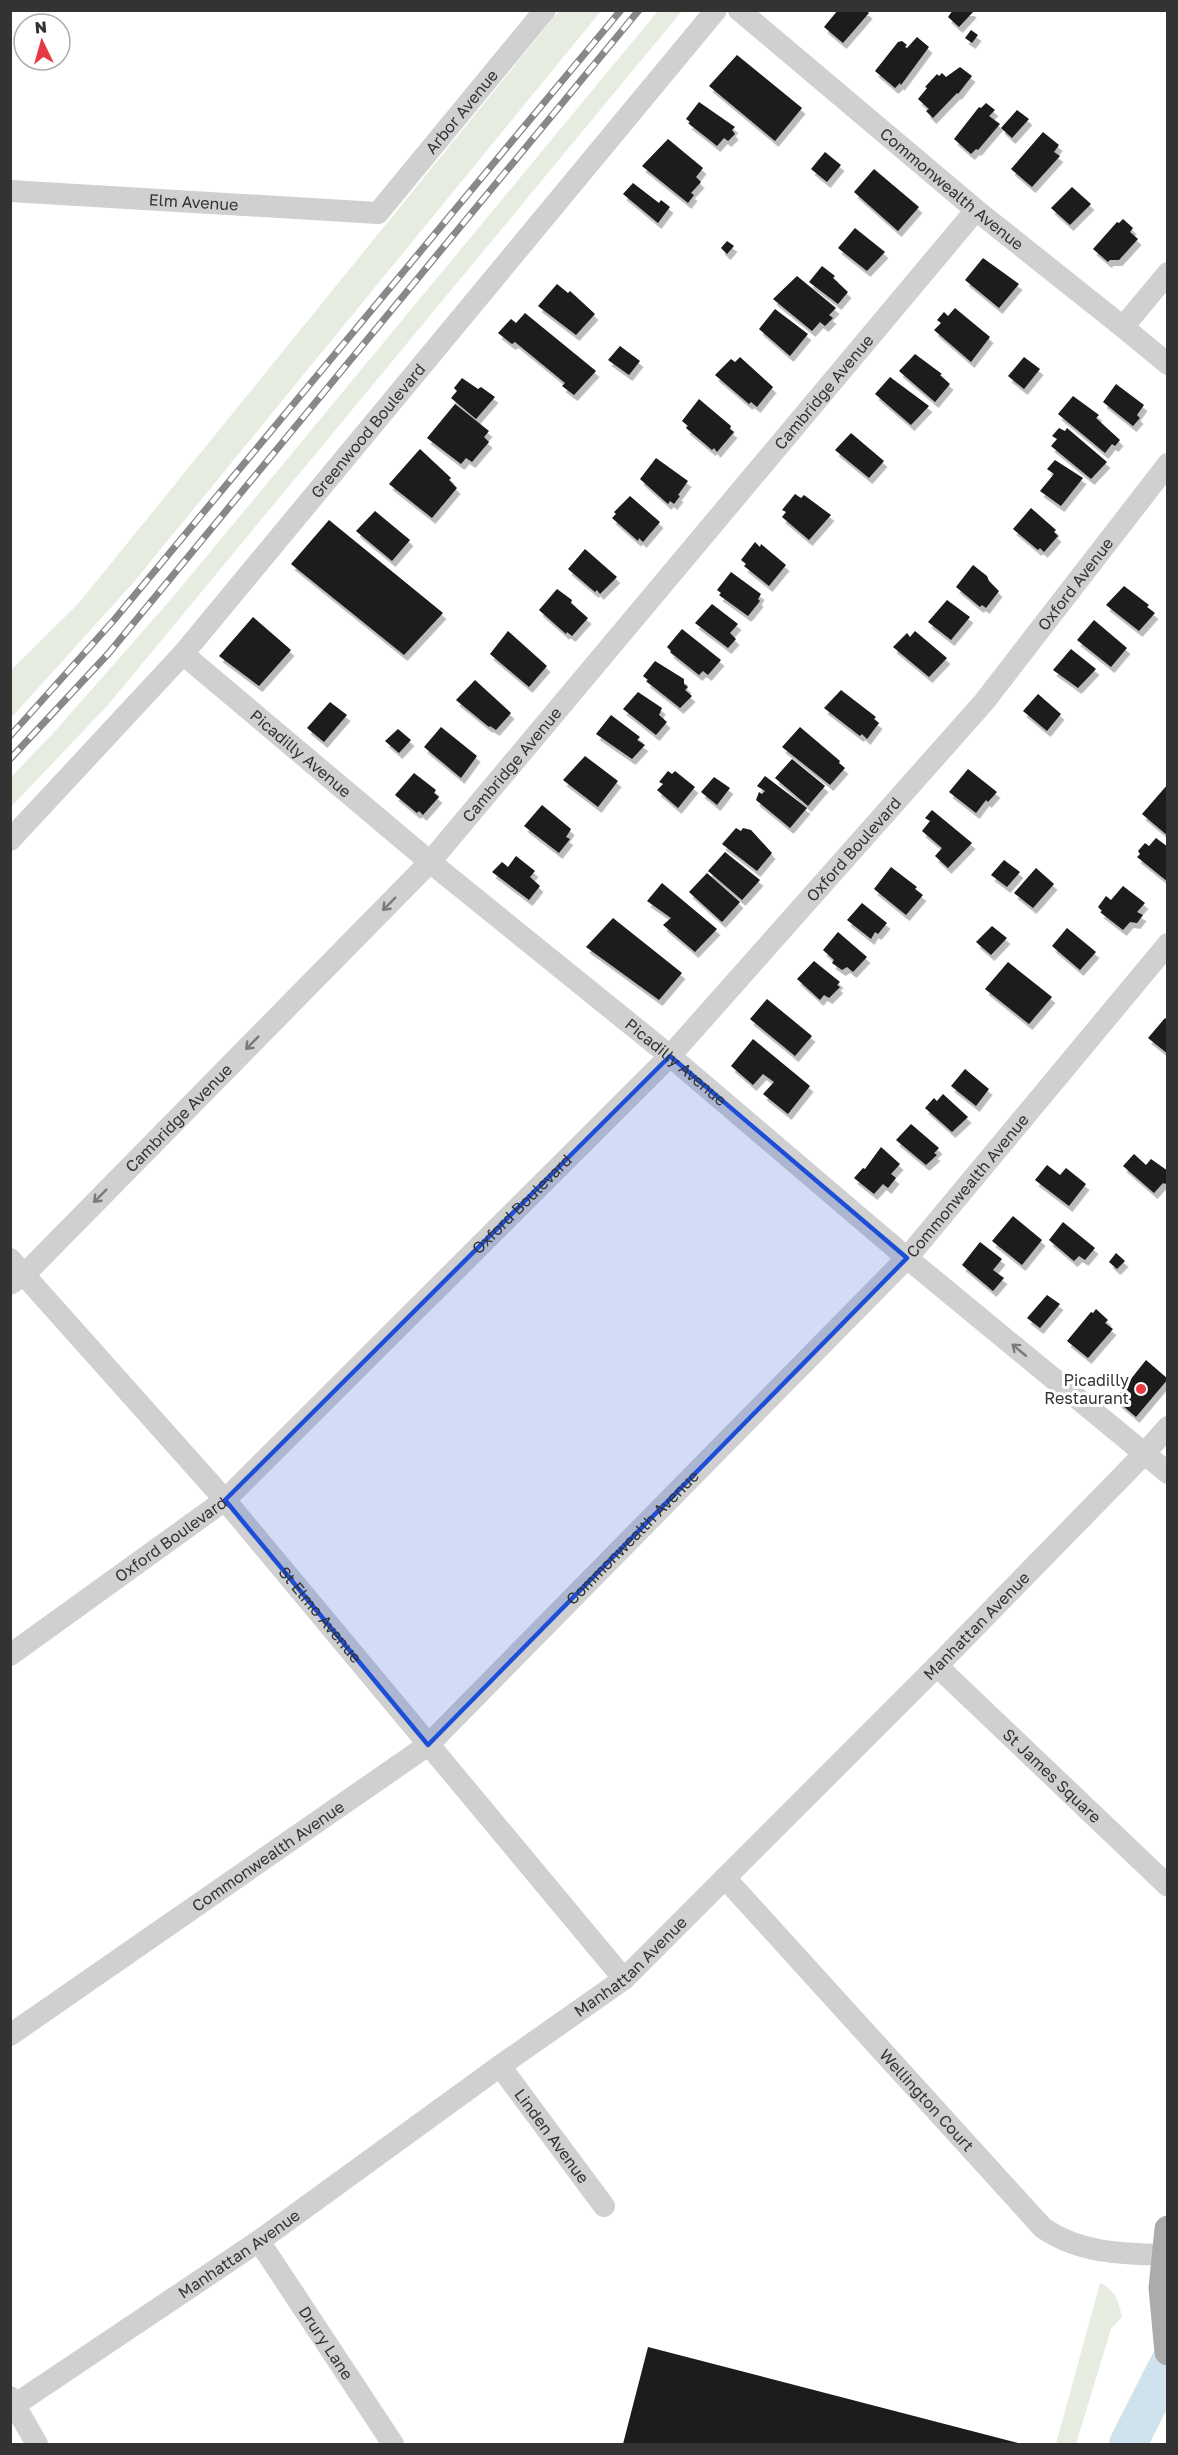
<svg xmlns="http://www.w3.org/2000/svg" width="1178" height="2455" viewBox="0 0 1178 2455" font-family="'Golos Text',sans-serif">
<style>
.green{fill:#e6ecdf}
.water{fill:#cfe2ee}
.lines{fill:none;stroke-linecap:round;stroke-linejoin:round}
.river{stroke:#cfe2ee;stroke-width:38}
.building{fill:#1a1a1a;filter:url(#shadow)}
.minor{stroke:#d0d0d0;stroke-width:22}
.major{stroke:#ababab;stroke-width:27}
.rail-casing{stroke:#888;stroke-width:7}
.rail{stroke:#fff;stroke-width:4.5;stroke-dasharray:14;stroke-linecap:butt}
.oneway{stroke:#7a7a7a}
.marked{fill:#1d4ed8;fill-opacity:0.2;stroke:#1d4ed8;stroke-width:4.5;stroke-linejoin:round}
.poi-dot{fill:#e63946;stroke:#fff;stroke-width:2}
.labels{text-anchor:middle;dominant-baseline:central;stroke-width:6;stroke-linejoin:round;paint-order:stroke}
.street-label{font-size:16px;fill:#333;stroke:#fff}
.poi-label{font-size:16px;fill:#333;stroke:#fff;text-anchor:end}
</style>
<defs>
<filter id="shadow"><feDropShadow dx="3.5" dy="6" stdDeviation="0" flood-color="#0004"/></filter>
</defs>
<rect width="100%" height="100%" fill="#fff"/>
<!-- green -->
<path class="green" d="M559 11H601L133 583 11 718V670L78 604Z
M658 11H682L107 706 11 807V777L56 730 173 597Z
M1100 2283C1115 2290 1119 2302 1122 2317L1111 2329 1076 2444H1056Z"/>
<!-- water -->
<path class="water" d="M1135 2408 1139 2444H1113L1121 2428Z"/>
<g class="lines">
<!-- river -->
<path class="river" d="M1128 2444 1168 2365"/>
</g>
<!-- building -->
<path class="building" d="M838 10H866L869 13 843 43 824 27Z
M953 10H971L973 12 959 27 948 17Z
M971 30 978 35 972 43 965 38Z
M917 37 929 47 901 85 900 83 895 88 875 71 898 42 902 41 907 45 905 47 907 48Z
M737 55 802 108 775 141 709 86Z
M960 67 972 76 958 94 957 93 933 118 926 111 929 109 918 99 927 88 925 87 937 74 939 76 942 73 946 77Z
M699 102 735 127 732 130 735 134 728 141 724 138 717 146 688 123 690 122 686 119Z
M986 103 995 110 989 116 1000 124 978 150 976 149 971 154 954 139 979 107 981 108Z
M1017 110 1029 119 1012 138 1001 128Z
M1043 132 1059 145 1054 152 1060 156 1032 187 1011 169Z
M668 139 703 168 696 177 701 182 691 193 694 195 688 203 642 166Z
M825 152 841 165 827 182 811 169Z
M874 169 919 207 898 231 854 192Z
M633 183 659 203 661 200 670 207 658 223 623 194Z
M1072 187 1091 204 1070 225 1051 208Z
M1123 219 1133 228 1130 232 1138 239 1119 260H1110L1108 262 1093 249 1117 222 1119 223Z
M855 228 885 252 867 271 838 248Z
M727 241 734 246 727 254 721 248Z
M983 258 1019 284 999 308 965 280Z
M822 266 835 276 833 278 848 292 838 304 809 282Z
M797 276 836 308 829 315 833 318 825 326 820 322 812 331 773 299Z
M557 284 568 293 570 291 595 314 576 335 538 306Z
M955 308 990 337 971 362 934 330 941 323 937 320 944 312 948 316Z
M775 309 808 334 790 356 759 329Z
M525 313 596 371 574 395 562 386 565 383 515 342 512 344 498 333 511 319 516 323Z
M620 346 640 361 629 375 608 360Z
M915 354 942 374 940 375 950 384 935 402 899 371Z
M740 357 773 387 757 407 751 402 749 404 715 375 731 359 735 362Z
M1024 357 1040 369 1024 389 1008 376Z
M890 377 929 406 911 425 875 394Z
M462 378 478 389 481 387 495 397 476 419 451 398 457 391 454 388Z
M1116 384 1144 405 1137 415 1140 418 1133 426 1103 402Z
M1073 396 1099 415 1096 418 1120 440 1115 446 1112 444 1105 453 1058 414Z
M699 399 731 426 730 429 734 432 717 452 714 448 712 450 686 428 688 426 682 421Z
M455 404 489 431 484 437 489 442 472 462 466 458 461 464 427 438Z
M1059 428 1065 431 1067 428 1107 462 1091 479 1051 446 1057 439 1052 436Z
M851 433 884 461 869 478 835 450Z
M420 449 451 478 449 480 457 488 432 518 389 484Z
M656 458 688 481 678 495 680 496 674 504 670 501 668 504 640 479Z
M1055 460 1083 478 1061 506 1040 491 1054 474 1047 469Z
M795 494 801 498 804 495 831 515 809 540 782 517 786 512 782 510Z
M630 496 660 522 643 542 639 538 638 541 612 518 616 514 614 512Z
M1031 508 1056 530 1054 532 1058 536 1044 552 1040 548 1038 550 1013 529Z
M375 511 410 540 392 561 356 531Z
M329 520 443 613 404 655 291 564Z
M755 542 760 547 761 544 786 565 769 586 744 566 746 564 741 560Z
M585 549 617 577 600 594 597 590 595 592 568 569Z
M973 565 987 576 989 581 999 591 986 608 982 605 980 607 956 587Z
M731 572 761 594 758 599 760 601 748 616 719 595 721 593 717 590Z
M1124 586 1149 605 1147 607 1155 613 1139 631 1106 605Z
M557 589 572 600 571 603 588 618 572 636 567 632 566 634 539 610Z
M947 600 970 617 951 640 928 622Z
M712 604 738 624 730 633 736 639 728 648 695 623Z
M253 617 291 650 259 686 219 656Z
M1094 620 1127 648 1111 667 1077 640Z
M682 629 721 660 708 675 703 671 699 675 670 652 671 651 667 647Z
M508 631 547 666 529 687 490 654Z
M915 631 947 658 929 677 893 647 907 633 910 637Z
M1071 649 1096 669 1078 688 1053 670Z
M655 661 684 679V684L688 687 685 690 692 696 680 708 646 681 648 680 643 676Z
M475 680 511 713 496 730 490 726 489 727 456 700Z
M841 690 876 717 874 719 879 723 867 739 862 734 860 736 824 708Z
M638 692 662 708 659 715 667 722 656 735 623 709Z
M1038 694 1061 714 1047 731 1023 711Z
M330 702 347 715 324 742 307 728Z
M611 715 640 737 637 740 645 745 632 759 596 734Z
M441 727 477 756 461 778 424 747Z
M800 727 840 761 839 763 845 768 830 785 782 747Z
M398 729 411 740 399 753 385 741Z
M585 756 618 781 598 807 563 780Z
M792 759 825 786 808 806 775 778Z
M968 769 997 792 988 802 986 800 976 813 949 792Z
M668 771 672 774 675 771 695 787 678 808 657 790 663 784 659 782Z
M414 773 436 790 434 793 439 797 423 815 419 811 417 813 395 795Z
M765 776 807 808 790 828 756 800 759 792 762 794 765 791 757 786Z
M714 777 730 788 717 805 701 792Z
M1168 784V836L1142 814Z
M542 805 571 829 566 837 570 839 559 853 524 826Z
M932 810 972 843 948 868 935 856 942 848 922 831 930 821 925 818Z
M736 828 741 831 743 828 751 830 772 853 757 871 722 844Z
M1156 838 1168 847V882L1137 857 1140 854 1138 851 1145 843 1149 846Z
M725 852 760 880 742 900 708 871Z
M516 856 535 871 530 877 540 886 529 900 492 872 502 862 508 867Z
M1004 860 1020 872 1007 887 991 875Z
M891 867 917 887 915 889 923 895 906 915 874 889Z
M1036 868 1054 884 1033 908 1014 893Z
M707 873 740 902 722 922 689 892Z
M662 883 717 929 695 952 663 925 671 918 647 901Z
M1123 886 1145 903 1137 912 1143 915 1137 923 1130 922 1123 930 1100 912 1102 911 1098 907 1106 896 1111 900Z
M862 903 887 923 878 934 875 932 871 939 847 920Z
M613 918 682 973 659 1000 586 947Z
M992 926 1007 938 991 955 976 942Z
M1067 928 1096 952 1080 970 1052 946Z
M838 932 867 957 853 972 847 967 842 970 832 963 834 960 823 950Z
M814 961 840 982 837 985 840 987 829 998 824 995 820 1000 797 979Z
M1008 962 1052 997 1029 1024 985 989Z
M767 999 812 1036 795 1056 750 1019Z
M1165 1018 1168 1020V1054L1148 1038Z
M753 1039 810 1086 788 1114 763 1094 774 1082 763 1074 753 1085 731 1066Z
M965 1069 989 1089 976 1106 951 1086Z
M943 1094 968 1117 952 1132 925 1108 934 1098 937 1101Z
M911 1124 939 1148 934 1153 937 1155 926 1165 896 1140Z
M881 1147 900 1164 891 1174 896 1178 888 1188 883 1184 874 1194 854 1178 863 1168 865 1169Z
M1134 1154 1146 1165 1151 1159 1168 1171V1181L1165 1184 1163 1183 1154 1193 1123 1166Z
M1047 1165 1060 1175 1066 1168 1086 1184 1069 1206 1035 1180Z
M1013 1216 1042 1240 1022 1265 992 1241Z
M1063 1222 1095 1248 1085 1260 1079 1256 1074 1261 1049 1240Z
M980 1242 1002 1259 993 1270 1004 1278 993 1291 962 1265Z
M1116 1253 1125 1261 1117 1269 1109 1262Z
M1047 1295 1060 1304 1040 1328 1027 1318Z
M1096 1309 1108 1320 1105 1323 1113 1329 1088 1358 1067 1341 1091 1312 1093 1313Z
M1146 1360 1168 1379 1136 1417 1115 1399Z
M648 2347 1022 2444H623Z"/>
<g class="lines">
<!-- minor -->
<g class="minor">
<path id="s1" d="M739 10 976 210 1123 327 1168 364"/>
<path id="s2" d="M10 191 378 213 545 10"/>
<path d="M1123 327 1168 273"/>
<path id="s3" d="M183 654 430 862 670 1056 907 1258 1168 1473"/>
<path id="s4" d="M10 840 183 654 716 10"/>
<path id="s5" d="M10 1259 225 1500 624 1979"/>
<path id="s6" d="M10 1284 24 1275 430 862 976 210"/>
<path id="s7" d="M10 1655 225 1500 670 1056 984 702 1168 464"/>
<path id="s8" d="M937 1666 1168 1886"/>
<path id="s9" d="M725 1878 1043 2228C1079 2253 1122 2254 1165 2255"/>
<path id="s10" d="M10 2035 428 1745 907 1258 1168 944"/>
<path id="s11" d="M500 2066 604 2206"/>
<path id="s12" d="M259 2241 393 2444"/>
<path d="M10 2397 37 2444"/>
<path id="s13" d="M10 2408 259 2241 500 2066 624 1979 937 1666 1144 1454 1168 1427"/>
</g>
<!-- major -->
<path class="major" d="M1168 2229 1162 2288 1168 2352"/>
<defs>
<path id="rail" d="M10 736 114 620 621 10
M10 759 108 654 639 10"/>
</defs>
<!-- rail casing -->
<use href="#rail" class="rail-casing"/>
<!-- rail -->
<use href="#rail" class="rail"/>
</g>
<!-- one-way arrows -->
<defs><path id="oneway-shaft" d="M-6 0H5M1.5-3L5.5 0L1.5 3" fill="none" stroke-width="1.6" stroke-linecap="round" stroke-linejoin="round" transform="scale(1.5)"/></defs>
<g class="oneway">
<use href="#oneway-shaft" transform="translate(389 904) rotate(135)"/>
<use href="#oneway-shaft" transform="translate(252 1043) rotate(135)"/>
<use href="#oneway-shaft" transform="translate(100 1196) rotate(135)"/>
<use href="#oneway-shaft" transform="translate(1019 1350) rotate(-140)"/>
</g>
<!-- marked area -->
<path class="marked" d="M670 1056 907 1258 428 1745 225 1500Z"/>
<!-- markers -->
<circle class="poi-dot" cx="1141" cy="1389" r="6"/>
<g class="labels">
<!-- street labels -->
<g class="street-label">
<text stroke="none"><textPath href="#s2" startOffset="500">Arbor Avenue</textPath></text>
<text stroke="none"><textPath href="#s1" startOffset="278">Commonwealth Avenue</textPath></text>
<text stroke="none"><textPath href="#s2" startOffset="184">Elm Avenue</textPath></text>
<text stroke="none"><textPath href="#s6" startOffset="1209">Cambridge Avenue</textPath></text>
<text stroke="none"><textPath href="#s4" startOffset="544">Greenwood Boulevard</textPath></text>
<text stroke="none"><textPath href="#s7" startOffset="1516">Oxford Avenue</textPath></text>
<text stroke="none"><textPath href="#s3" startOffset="154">Picadilly Avenue</textPath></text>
<text stroke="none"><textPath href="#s6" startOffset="723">Cambridge Avenue</textPath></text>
<text stroke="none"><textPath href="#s7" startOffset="1170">Oxford Boulevard</textPath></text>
<text stroke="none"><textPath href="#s3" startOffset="640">Picadilly Avenue</textPath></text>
<text stroke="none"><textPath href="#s6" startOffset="237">Cambridge Avenue</textPath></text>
<text stroke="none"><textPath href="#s10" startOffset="1286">Commonwealth Avenue</textPath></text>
<text stroke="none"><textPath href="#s7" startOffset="684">Oxford Boulevard</textPath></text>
<text stroke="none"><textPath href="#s10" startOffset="800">Commonwealth Avenue</textPath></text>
<text stroke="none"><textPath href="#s7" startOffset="198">Oxford Boulevard</textPath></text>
<text stroke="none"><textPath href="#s5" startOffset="472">St Elmo Avenue</textPath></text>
<text stroke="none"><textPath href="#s13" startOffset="1248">Manhattan Avenue</textPath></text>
<text stroke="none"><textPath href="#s8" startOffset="159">St James Square</textPath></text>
<text stroke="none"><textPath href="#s10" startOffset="314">Commonwealth Avenue</textPath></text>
<text stroke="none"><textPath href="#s13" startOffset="762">Manhattan Avenue</textPath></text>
<text stroke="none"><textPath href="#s9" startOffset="300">Wellington Court</textPath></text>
<text stroke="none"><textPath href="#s11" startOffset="87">Linden Avenue</textPath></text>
<text stroke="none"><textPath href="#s13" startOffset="276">Manhattan Avenue</textPath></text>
<text stroke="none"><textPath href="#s12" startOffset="122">Drury Lane</textPath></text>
</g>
<!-- poi labels -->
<g class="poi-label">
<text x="1129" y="1380">Picadilly<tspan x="1129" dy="18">Restaurant</tspan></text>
</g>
</g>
<!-- border -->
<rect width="1178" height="2455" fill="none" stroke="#333333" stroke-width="24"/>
<!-- north arrow -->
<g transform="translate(42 42) rotate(355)"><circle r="28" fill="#ffffff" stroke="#adadad" stroke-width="1.5"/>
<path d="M0-4.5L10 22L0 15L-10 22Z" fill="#e63946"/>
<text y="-9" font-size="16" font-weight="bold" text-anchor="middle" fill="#333333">N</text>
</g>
</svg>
